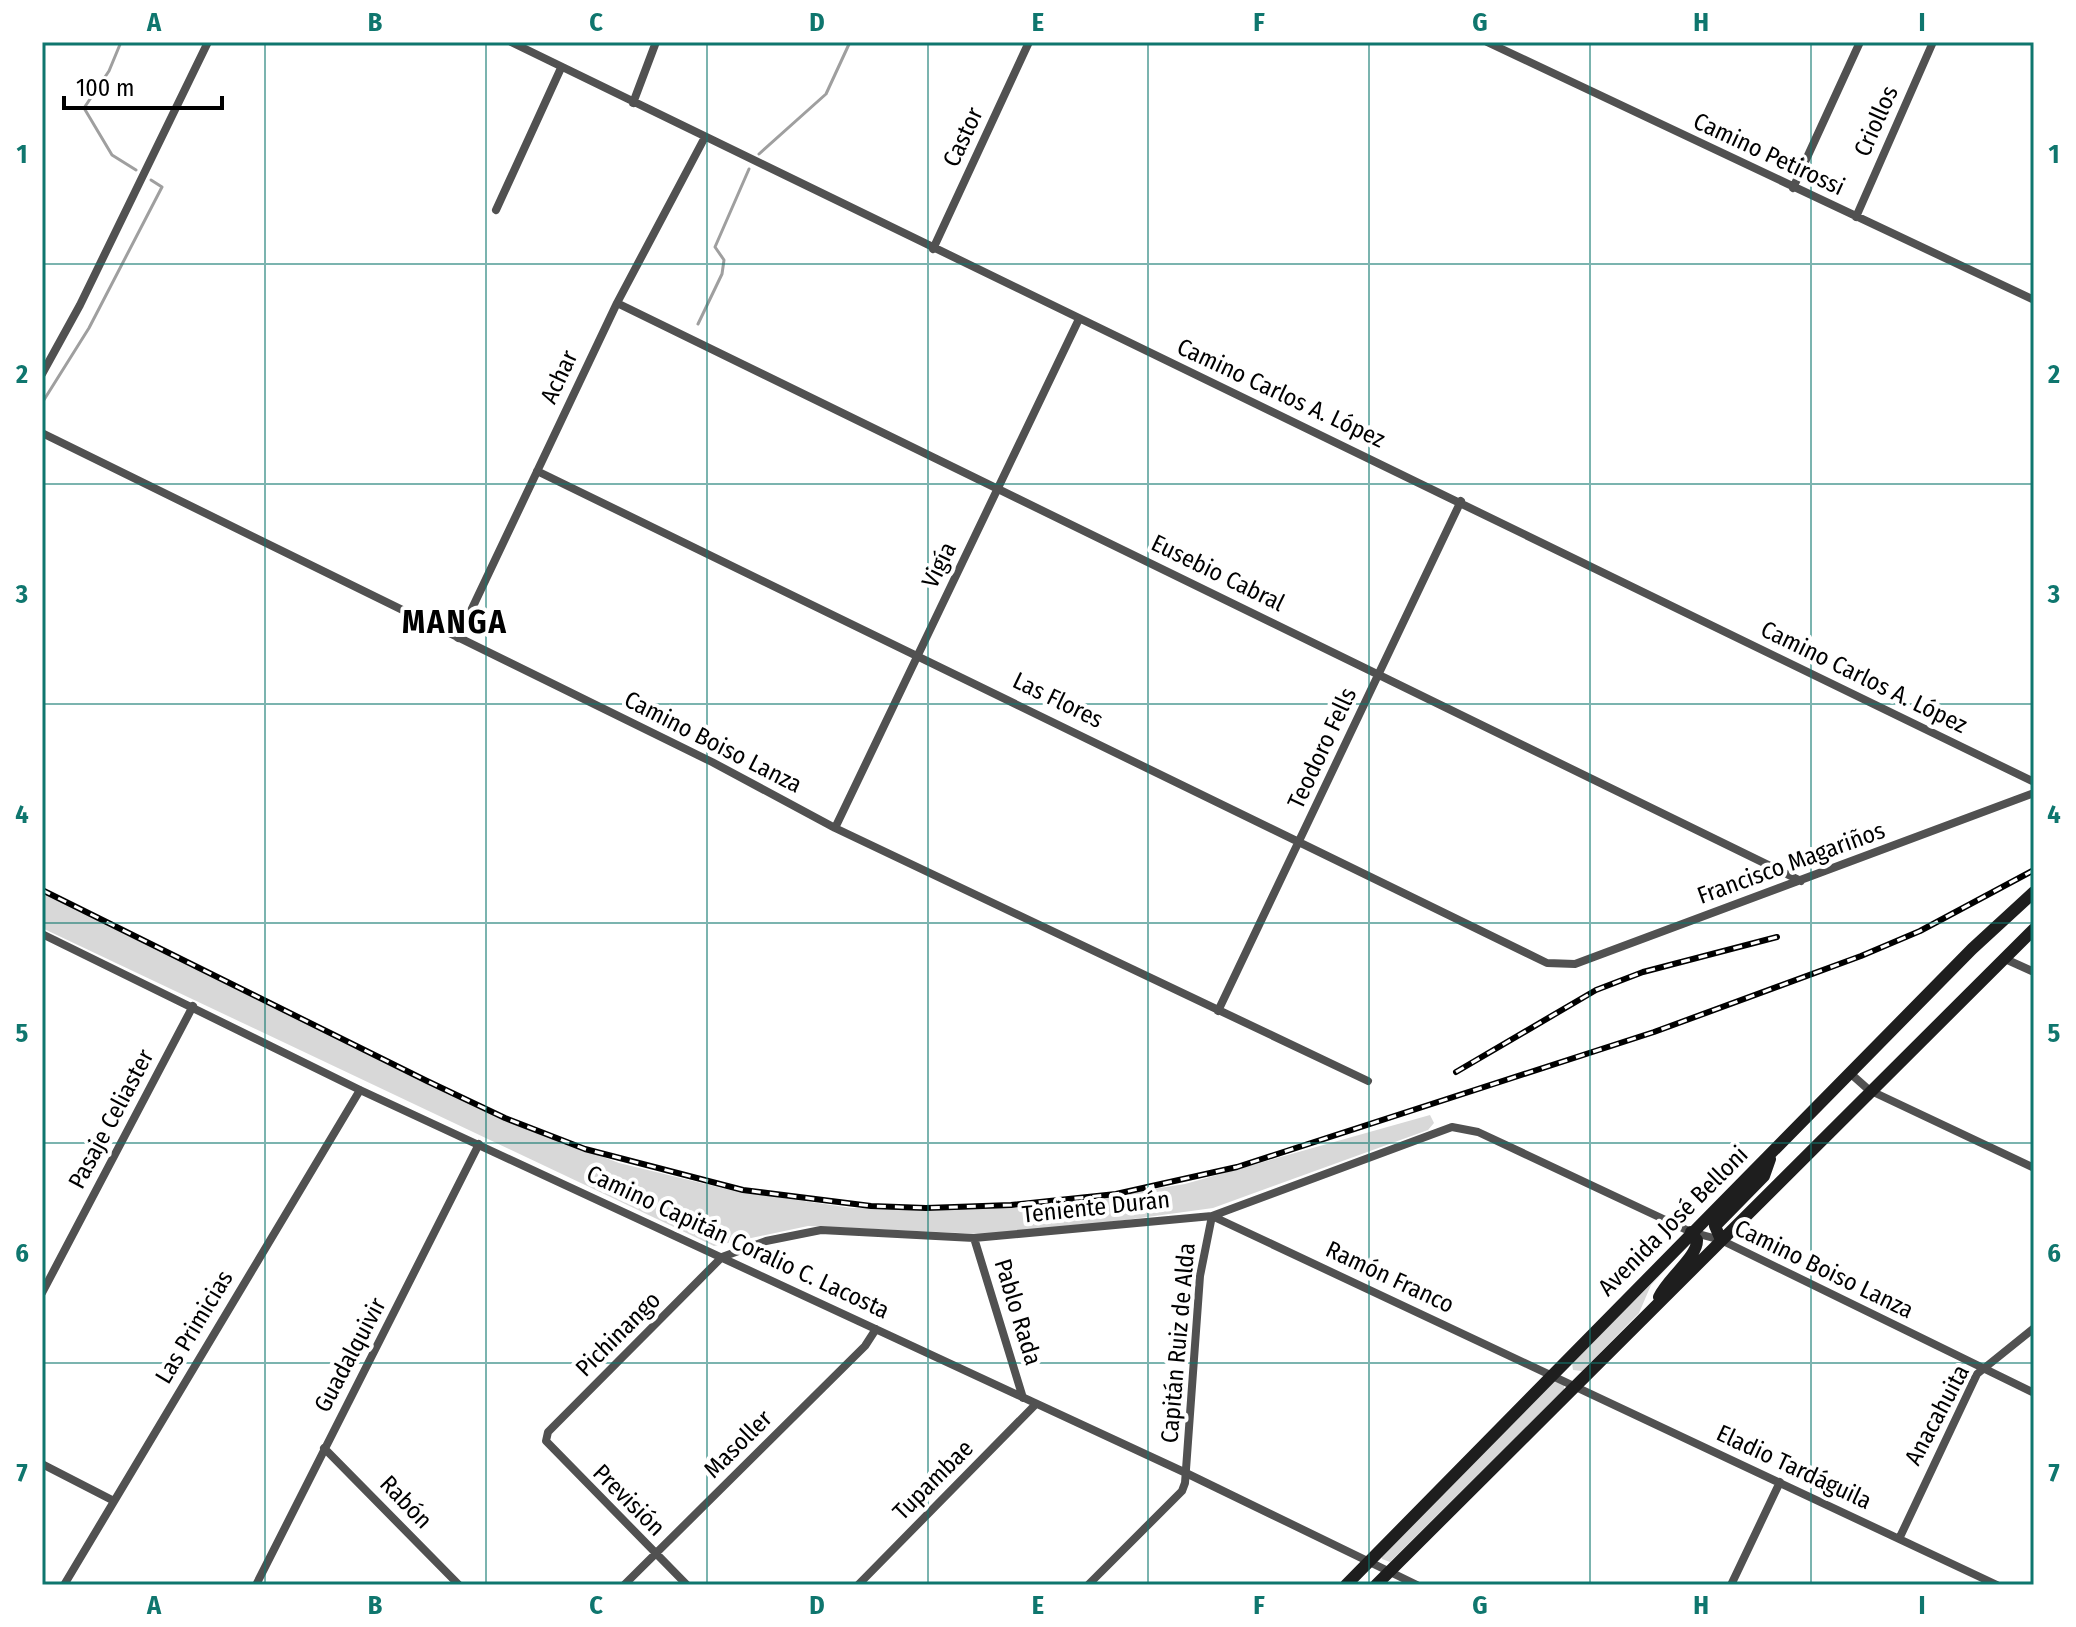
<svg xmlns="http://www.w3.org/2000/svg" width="2076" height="1627" viewBox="0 0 2076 1627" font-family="'Fira Sans Condensed',sans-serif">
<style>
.green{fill:#d8d8d8}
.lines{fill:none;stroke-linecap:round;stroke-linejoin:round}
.stream{stroke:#9f9f9f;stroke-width:3}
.minor{stroke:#515151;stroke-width:8}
.secondary{stroke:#1e1e1e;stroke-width:12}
.rail-casing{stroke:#000;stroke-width:6}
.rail{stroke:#fff;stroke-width:3;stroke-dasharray:9;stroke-linecap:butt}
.grid{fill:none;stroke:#0f766e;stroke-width:2;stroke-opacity:0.55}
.labels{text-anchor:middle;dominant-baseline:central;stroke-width:8;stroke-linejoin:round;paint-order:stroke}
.street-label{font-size:24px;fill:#000;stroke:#fff}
.district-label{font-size:32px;font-weight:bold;letter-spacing:2px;fill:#000;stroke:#fff}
.neatline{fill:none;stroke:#0f766e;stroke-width:3}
.grid-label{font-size:26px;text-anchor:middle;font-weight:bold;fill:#0f766e}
</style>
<rect width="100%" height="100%" fill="#fff"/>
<!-- green -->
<path class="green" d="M42 892 491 1114 619 1163 734 1191 852 1208H1032L1185 1184 1430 1115 1434 1123 1428 1130 1213 1208 1111 1222 983 1234 808 1226 714 1246 42 928Z
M1676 1259 1651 1285 1639 1313 1582 1371 1573 1370 1572 1363Z
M1555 1379 1564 1385V1390L1552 1401 1393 1559 1390 1562 1382 1559 1381 1554Z"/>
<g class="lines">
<!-- stream -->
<path class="stream" d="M121 42 109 71 84 108 112 155 136 170
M759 154 826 94 850 42
M698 324 722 274 724 260 715 247 749 169
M42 403 89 328 162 187 151 180"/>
<!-- minor -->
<path class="minor" d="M511 42 2034 782
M1487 42 2034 300
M633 103 656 42
M1793 188 1860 42
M496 210 561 68
M1856 217 1933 42
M933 249 1029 42
M617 303 1801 881
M42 374 80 305 208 42
M42 433 712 762 835 828 1368 1081
M537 471 1547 963 1575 964 2034 793
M458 638 617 303 705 137
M835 828 1079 319
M42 934 360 1090 1186 1473 1417 1585
M2003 958 2034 972
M1218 1011 1461 501
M1851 1074 1869 1090 2034 1168
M974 1238 1023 1398
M42 1293 193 1006
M324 1448 459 1585
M42 1464 114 1501
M1899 1539 1977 1374 2034 1328
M64 1585 360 1090
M256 1585 479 1144
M624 1585 865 1346 876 1329
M687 1585 546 1441 548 1432 722 1257 766 1241 821 1230 974 1238 1212 1216 1452 1127 1478 1132 1691 1232 1721 1240 2034 1393
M858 1585 1036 1404
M1088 1585 1182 1491 1185 1483 1200 1276 1212 1216 1997 1585
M1731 1585 1780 1482"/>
<!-- secondary -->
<path class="secondary" d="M1721 1240 1715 1226 1764 1176 1770 1159
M1659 1297C1668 1278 1698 1256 1697 1240L1691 1232
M1346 1585 1972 949 2034 892
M1376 1585 2034 929"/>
<defs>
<path id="rail" d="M42 890 427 1081 505 1118 585 1149 743 1190 871 1206 926 1208 1011 1205 1116 1194 1237 1167 1654 1032 1861 956 1920 931 2034 870
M1456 1072 1596 990 1643 972 1777 937"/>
</defs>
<!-- rail casing -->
<use href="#rail" class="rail-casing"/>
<!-- rail -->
<use href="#rail" class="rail"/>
</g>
<!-- grid -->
<path class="grid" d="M265 42V1585M486 42V1585M707 42V1585M928 42V1585M1148 42V1585M1369 42V1585M1590 42V1585M1811 42V1585M42 264H2034M42 484H2034M42 704H2034M42 923H2034M42 1143H2034M42 1363H2034"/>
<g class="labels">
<!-- street labels -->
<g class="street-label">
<text transform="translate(1876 121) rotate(-66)">Criollos</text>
<text transform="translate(963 137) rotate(-65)">Castor</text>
<text transform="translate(1769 154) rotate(25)">Camino Petirossi</text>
<text transform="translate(559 377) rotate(-65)">Achar</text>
<text transform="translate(1281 393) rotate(25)">Camino Carlos A. López</text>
<text transform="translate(939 565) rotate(-64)">Vigía</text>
<text transform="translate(1218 573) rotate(26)">Eusebio Cabral</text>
<text transform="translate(1864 677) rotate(26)">Camino Carlos A. López</text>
<text transform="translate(1058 700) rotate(26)">Las Flores</text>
<text transform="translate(713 742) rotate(27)">Camino Boiso Lanza</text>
<text transform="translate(1322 748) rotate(-65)">Teodoro Fells</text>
<text transform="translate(1791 863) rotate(-20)">Francisco Magariños</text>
<text transform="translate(111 1119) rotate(-62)">Pasaje Celiaster</text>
<text transform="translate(1096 1207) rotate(-6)">Teniente Durán</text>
<text transform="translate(1673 1221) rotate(-45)">Avenida José Belloni</text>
<text transform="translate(738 1242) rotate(25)">Camino Capitán Coralio C. Lacosta</text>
<text transform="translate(1824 1269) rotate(26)">Camino Boiso Lanza</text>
<text transform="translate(1390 1277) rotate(25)">Ramón Franco</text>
<text transform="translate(1018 1312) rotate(73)">Pablo Rada</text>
<text transform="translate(194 1327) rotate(-59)">Las Primicias</text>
<text transform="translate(618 1334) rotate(-45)">Pichinango</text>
<text transform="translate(1178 1343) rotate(-85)">Capitán Ruiz de Alda</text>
<text transform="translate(350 1355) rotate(-62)">Guadalquivir</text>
<text transform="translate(1937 1415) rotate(-62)">Anacahuita</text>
<text transform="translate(738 1444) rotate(-45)">Masoller</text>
<text transform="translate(1794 1467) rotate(25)">Eladio Tardáguila</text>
<text transform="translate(933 1480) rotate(-45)">Tupambae</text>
<text transform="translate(629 1500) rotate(45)">Previsión</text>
<text transform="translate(406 1502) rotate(46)">Rabón</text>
</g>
<!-- district labels -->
<g class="district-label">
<text x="455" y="622">MANGA</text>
</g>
</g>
<!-- border -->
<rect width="2076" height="1627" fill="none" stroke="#ffffff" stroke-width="88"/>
<!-- scale -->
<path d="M64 96v12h158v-12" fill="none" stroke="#000000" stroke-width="4"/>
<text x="76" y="96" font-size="24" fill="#000000" stroke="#ffffff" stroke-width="6" paint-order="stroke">100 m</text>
<rect x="44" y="44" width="1988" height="1539" class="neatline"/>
<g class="grid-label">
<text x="154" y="31">A</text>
<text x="375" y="31">B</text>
<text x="596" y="31">C</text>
<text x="817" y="31">D</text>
<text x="1038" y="31">E</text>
<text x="1259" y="31">F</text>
<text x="1480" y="31">G</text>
<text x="1701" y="31">H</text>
<text x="1922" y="31">I</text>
<text x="22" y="163">1</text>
<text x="2054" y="163">1</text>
<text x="22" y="383">2</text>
<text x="2054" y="383">2</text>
<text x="22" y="603">3</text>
<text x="2054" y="603">3</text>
<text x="22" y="823">4</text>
<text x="2054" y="823">4</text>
<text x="22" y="1042">5</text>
<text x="2054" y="1042">5</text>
<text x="22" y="1262">6</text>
<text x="2054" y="1262">6</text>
<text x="22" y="1482">7</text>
<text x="2054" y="1482">7</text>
<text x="154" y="1614">A</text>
<text x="375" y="1614">B</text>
<text x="596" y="1614">C</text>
<text x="817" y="1614">D</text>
<text x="1038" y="1614">E</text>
<text x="1259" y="1614">F</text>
<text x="1480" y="1614">G</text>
<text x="1701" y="1614">H</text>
<text x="1922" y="1614">I</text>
</g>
</svg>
